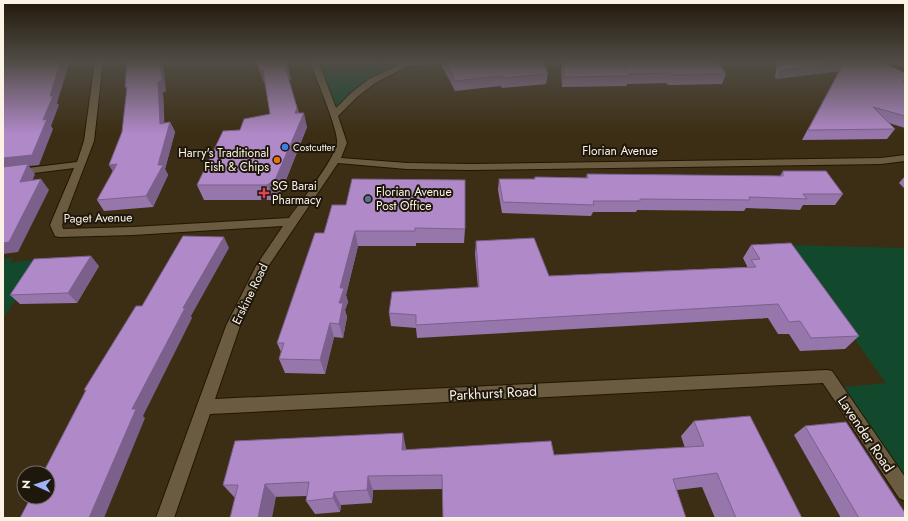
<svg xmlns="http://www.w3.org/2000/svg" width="908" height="521" viewBox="0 0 908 521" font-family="Jost,sans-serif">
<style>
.green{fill:#12482c}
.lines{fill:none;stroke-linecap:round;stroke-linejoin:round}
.minor-casing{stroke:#231600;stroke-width:2}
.minor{fill:#6b5c41;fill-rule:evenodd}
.wall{fill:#9776ac}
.shaded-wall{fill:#7b608c}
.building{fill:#b089c8;stroke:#7b608c}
.shop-dot{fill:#3f7fe0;stroke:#1e170c;stroke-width:1.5}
.food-dot{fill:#e8710a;stroke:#1e170c;stroke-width:1.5}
.health-dot{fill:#e0444e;stroke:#1e170c;stroke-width:1.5}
.service-dot{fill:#5c6f8a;stroke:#1e170c;stroke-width:1.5}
.labels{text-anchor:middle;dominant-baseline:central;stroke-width:4;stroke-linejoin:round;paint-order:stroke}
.far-poi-label{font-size:10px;fill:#fcf3e4;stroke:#1e170c;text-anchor:start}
.street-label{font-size:12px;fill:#fcf3e4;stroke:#1e170c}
.poi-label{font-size:12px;fill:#fcf3e4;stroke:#1e170c;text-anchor:start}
.near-street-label{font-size:14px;fill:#fcf3e4;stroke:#1e170c}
</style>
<rect width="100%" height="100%" fill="#3c2e14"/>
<!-- green -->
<path class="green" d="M317 61H372L401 65 335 109Z
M787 245 905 248V492L835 388 886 383Z
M13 258 10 263 45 258 3 318V259Z"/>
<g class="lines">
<defs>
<path id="minor" d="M95 61H103L94 141 62 225 63 229 133 227 289 218C299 204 336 158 337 143 339 131 315 76 310 61H318L336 108 351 93 369 79 399 65 384 63 380 61H476L472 63 408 66 375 83 357 97 338 116 347 143 341 158 407 163 470 164 881 158 905 155V161L881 164 470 170 407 169 338 163 265 271 240 326 215 399 827 370 832 371 905 477V501L899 498 823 383 210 414 174 518H156L226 326 256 266 283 226 133 235 59 237 55 236 50 225 74 168 3 177V171L77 162 84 141Z
M881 61 905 63V67L882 63Z"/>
</defs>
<!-- minor casing -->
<use href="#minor" class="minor-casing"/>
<!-- minor -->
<use href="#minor" class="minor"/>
</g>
<!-- wall -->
<path class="wall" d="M256 61H286L291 80H289L299 113 307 127 280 195 272 200H204L197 185 240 130 270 114 265 85Z
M442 61H543L548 74 546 84 502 88 501 86 455 91 442 66Z
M563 61H716L726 74 722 84 673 85H668L666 83 627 84V86L562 87 561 71Z
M777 61H879L905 73V128L889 123 895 129 887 139 802 140 839 71 775 79Z
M125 87 166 91 163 92 164 123 170 122 175 132 165 169 168 175 153 207 104 211 97 200 113 171 109 165 122 132 127 90Z
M783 171 843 194 835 205H803L800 210 746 208 744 211 637 210 636 212H593L591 216 502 213 498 190 499 179H534L535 177 586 178 587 174 780 176Z
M905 176V189L899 183Z
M346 205 465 229 464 243H416V246H358L346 295 348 302 345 310 347 317 343 338 334 337 325 374 285 373 279 359 281 352 277 343 324 233Z
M476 241 549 276 747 267V266L743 258 751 245 859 336 845 349 800 351 789 334H778L768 318 417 338 416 328 391 326 389 313 478 288 475 254Z
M99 266 77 303 20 304 10 295Z
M694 421 802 518H715L702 487 677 490 442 489 373 490 372 503 341 505 340 512 315 514 306 501 307 496 235 498 223 485 406 448V450L554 455 685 448 681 436Z
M805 426 905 518H841L794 435Z"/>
<!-- shaded-wall -->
<path class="shaded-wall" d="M61 61H70L57 103 59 105 51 126 53 129 39 165 29 166 35 174 28 192 3 169V158L50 96Z
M160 61H163L166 91 163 92 165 134 160 124 158 82Z
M845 61 839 71 775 79 780 70Z
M285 66H288L291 80H288Z
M263 70 267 84 265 85 260 71Z
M297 108 301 121 304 113 307 127 280 195 272 200 267 185Z
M170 122 175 132 165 169 168 175 153 207 146 196 158 165Z
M117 164 115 175 109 165Z
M41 179 49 190 18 252 3 254V243Z
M355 231 358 246 346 295 348 302 345 310 347 317 343 338 339 324 340 288Z
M224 237 229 248 191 316 192 318 143 416 145 418 104 518H89L132 409 183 308Z
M91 256 99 266 77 303 68 293Z
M330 323 334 337 325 374 320 360Z
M403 433 406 448 405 465 402 450Z
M368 476 373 490 372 503 367 490Z
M265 484 276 497 272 518H258Z
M334 492 341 505 340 512 333 498Z"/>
<!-- building -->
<path class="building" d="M3 61H61L50 96H53L43 120 47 119 32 155 3 158Z
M127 61H160L162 81 158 82 160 124 170 122 158 165H163L146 196 97 200 117 164 109 165 122 132 127 87H125Z
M257 61H286L288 66H285L297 108 295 113H304L275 180 267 185H197L223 131 240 130 244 119 270 114 263 70 260 71Z
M445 61H543L548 74 503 78 502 76 455 81Z
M563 61H624L627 70 626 61H716L726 74 677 75H671L670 73 629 74V76L564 77Z
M780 61H879L905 73V81L903 82 905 84V116L873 107 895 129 808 130 845 61 780 70Z
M28 164 20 182 41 179 9 242 3 243V167Z
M783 171H826L843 194H803L807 199 749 197 750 200 640 199V201H593L594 205 503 202 499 179H535V177L588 178 587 174 783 176Z
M352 179 465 180V229L415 228V231H355L340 288H344L339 303H343L339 324 330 323 320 360 279 359 284 343H277L315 233H324L332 205H346Z
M183 236 224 237 183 308H185L132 409H136L89 518H20L31 497H48V473H43L86 390H84L136 306H142Z
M534 238 549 276 756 267 751 260 760 259 751 245 791 243 859 336 811 338 800 321 789 322 778 304 416 325V315L389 313 392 292 479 287 476 241Z
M91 256 68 293 10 295 34 259Z
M750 416 802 518H736L717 473 673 479 686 518H443L442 475 368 476 367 490 334 492 333 498 306 501 309 482 265 484 258 518H230L238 485H223L235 441 403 433 402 450 551 441 554 455 704 446 694 421Z
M846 422 905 513V518H859L805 426Z"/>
<!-- sky -->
<linearGradient id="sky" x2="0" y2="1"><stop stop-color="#21190b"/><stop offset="0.46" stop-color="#504c45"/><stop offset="1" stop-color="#504c45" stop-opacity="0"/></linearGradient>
<rect width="908" height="134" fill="url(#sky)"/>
<!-- markers -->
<circle class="shop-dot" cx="285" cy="147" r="4"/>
<circle class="food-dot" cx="277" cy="160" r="4"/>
<path class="health-dot" d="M262 187h4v4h4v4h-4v4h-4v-4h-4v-4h4z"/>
<circle class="service-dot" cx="368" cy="199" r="4"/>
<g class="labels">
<!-- far-poi labels -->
<g class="far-poi-label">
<text x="293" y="147">Costcutter</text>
</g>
<!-- street labels -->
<g class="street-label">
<text x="620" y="151">Florian Avenue</text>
<text transform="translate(98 218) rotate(-1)">Paget Avenue</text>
<text transform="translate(250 294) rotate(-64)">Erskine Road</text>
</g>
<!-- poi labels -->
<g class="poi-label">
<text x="269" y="153" text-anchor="end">Harry's Traditional<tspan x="269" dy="14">Fish &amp; Chips</tspan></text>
<text x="272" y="186">SG Barai<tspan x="272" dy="14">Pharmacy</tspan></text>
<text x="376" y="192">Florian Avenue<tspan x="376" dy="14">Post Office</tspan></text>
</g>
<!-- near-street labels -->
<g class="near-street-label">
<text transform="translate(493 393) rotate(-3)">Parkhurst Road</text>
<text transform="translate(866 434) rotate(56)">Lavender Road</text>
</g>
</g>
<!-- border -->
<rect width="908" height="521" fill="none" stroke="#fcf3e4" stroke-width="8"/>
<!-- north arrow -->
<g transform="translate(36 485) rotate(273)"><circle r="19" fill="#1e170c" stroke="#776f62"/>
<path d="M0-3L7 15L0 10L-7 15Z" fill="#9fb3fd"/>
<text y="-6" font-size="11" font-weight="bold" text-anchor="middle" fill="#fcf3e4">N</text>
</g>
</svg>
